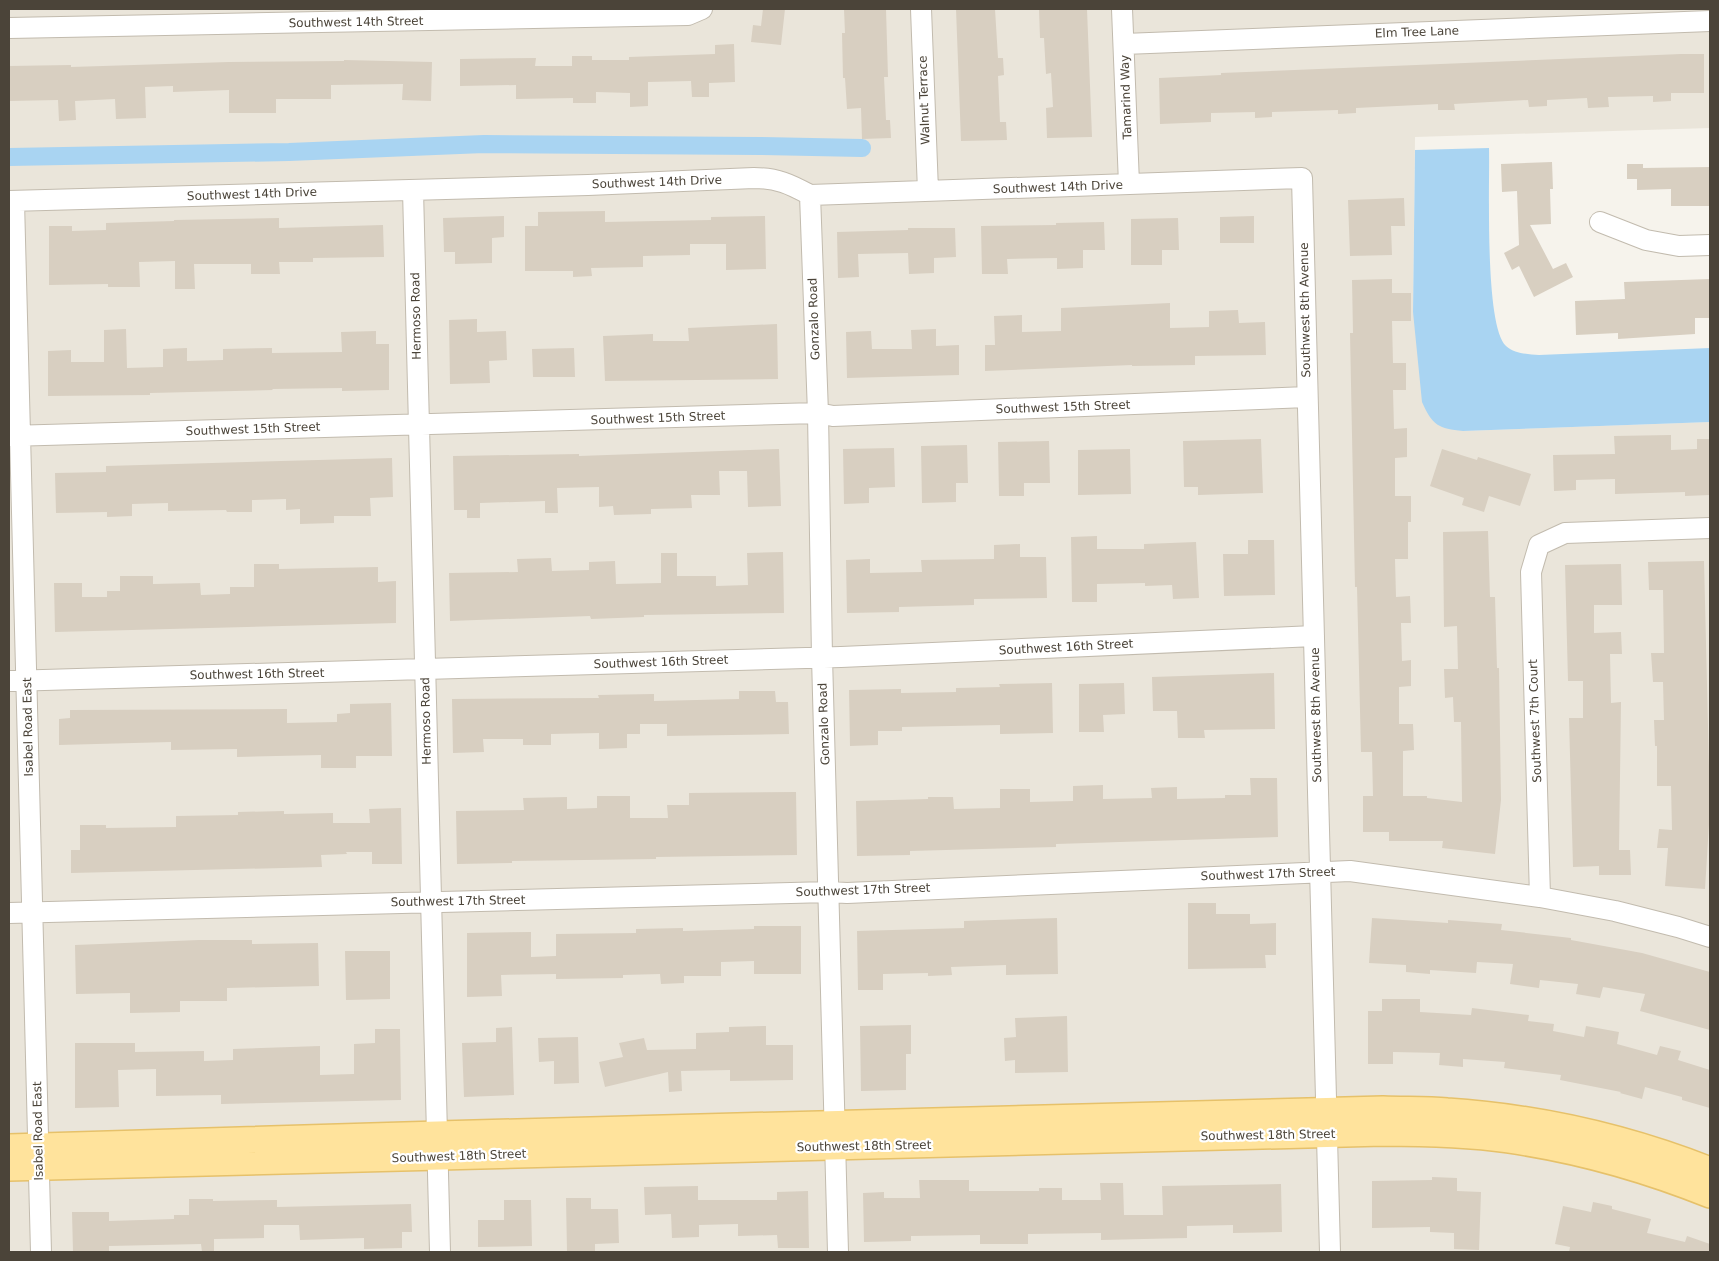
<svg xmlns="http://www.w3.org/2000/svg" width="1719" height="1261" viewBox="0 0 1719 1261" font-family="'DejaVu Sans',sans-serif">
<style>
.residential{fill:#eae5da}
.water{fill:#a9d4f2}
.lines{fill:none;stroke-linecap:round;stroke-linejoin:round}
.canal{stroke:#a9d4f2;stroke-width:18}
.building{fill:#d8cfc1}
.minor-casing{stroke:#c2bbae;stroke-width:22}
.major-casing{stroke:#e6c16a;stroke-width:28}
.minor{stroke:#fff;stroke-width:20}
.major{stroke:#ffe39c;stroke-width:25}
.labels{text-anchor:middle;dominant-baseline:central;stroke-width:4.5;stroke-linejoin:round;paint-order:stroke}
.street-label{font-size:12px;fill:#4b4439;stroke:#fff}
</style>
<rect width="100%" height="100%" fill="#f6f3ec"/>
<!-- residential -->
<path class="residential" d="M9 9H1710V128L1415 137 1413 312 1463 431 1710 422V1252H9Z"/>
<!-- water -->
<path class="water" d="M1489 148C1490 183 1484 325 1506 346 1515 354 1528 354 1539 355L1710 348V422L1463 431C1439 429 1432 425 1422 402L1413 312 1415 150Z"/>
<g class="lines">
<!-- canal -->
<path class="canal" d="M9 157 289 152 484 144 759 146 862 148"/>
</g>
<!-- building -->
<path class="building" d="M763 9H785L781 45 751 42 753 25 761 26Z
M844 9H886L888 77H884L886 120H890L891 138 862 139 861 108 847 109 845 78H843L842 33H845Z
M956 9H995L998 58H1003L1004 75 998 76 1000 122H1006L1007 140 961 141Z
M1039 9H1087L1092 137 1047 138 1046 108 1053 107 1051 73 1046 74 1044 38H1040Z
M734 44 735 82 709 83V97H692L691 81 648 82V106L630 107V93L596 92V103H573V98L516 99V85L460 86V59L536 58 535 66H572V56H592V60H629V57L715 54V45Z
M1681 54H1704V93H1671V101L1653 102V96L1608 97 1609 107 1588 108 1587 98 1547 100V106L1529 107 1528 100 1454 104 1455 110H1438V104L1356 108V113L1338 114V110L1272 112V117L1255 118V112L1211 113V122L1160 124 1159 78 1221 75V73Z
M344 60 432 62 431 101 402 100 403 84 331 85V99H276V113H229V90L173 92V86L145 87 146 118 116 119 115 99 75 101 76 120 59 121 58 100 9 101V66L71 65V67L229 62 344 61Z
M1552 162 1553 189H1550L1551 224 1530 225 1553 269 1566 263 1573 277 1534 297 1519 266 1512 270 1504 253 1519 245 1517 191 1502 192 1501 164Z
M1627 164H1643V168L1710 167V206H1671V189L1637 190V179H1627Z
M1404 198 1405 226H1391L1392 255 1350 256 1348 200Z
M605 211V222L711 220V217L765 216 766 269 726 270V244H690V255L643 256V267L591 268 592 276 573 277V271H525V226H538V212Z
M504 216V237L492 238V263L455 264V252H444L443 218Z
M1254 216V243H1220V217Z
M279 218V228L383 225 384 257 313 258V262H279L280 274H251V264H194L195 289H175V261L139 262 140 287H108V284L49 285V226H72V231L106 230V223L174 221V220Z
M1178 218 1179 250H1162V265H1131V219Z
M1104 222 1105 250H1083V268L1057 269V258L1007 259 1008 274H982L981 226 1056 225V223Z
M908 228H955L956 257 934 258V273L909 274 908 253 858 254 859 277 838 278 837 232 908 230Z
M1392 279V293H1411V321H1392L1393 363H1406V390H1393L1394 429 1407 428V457L1395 458V496H1411V522H1408V559H1395L1396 597 1410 596 1411 623H1401L1402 661 1411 660V686L1399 687V724H1413L1414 750 1403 751V796H1427V798L1462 802 1461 722H1454L1453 697 1445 698 1444 669H1458L1457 626 1444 627 1443 532 1488 531 1490 597H1495L1497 668H1499L1501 800 1495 854 1442 848 1443 841H1389V832H1363V796H1373L1372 752H1361L1357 587H1355L1350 333H1353L1352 280Z
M1710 279V318H1695V334L1618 339V333L1576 335 1575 301 1625 299 1624 282Z
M1170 303V328L1209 327V311L1238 310 1239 323 1265 322 1266 355 1195 356V365L1132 366V365L985 371V345H995L994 316 1022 315V332L1061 331V308Z
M477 319V332L506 331 507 360 489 361 490 383 450 384 449 320Z
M777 324 778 379 605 381 603 336 653 334V341H689L688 328Z
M126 329 127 368 163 367V349L187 348V361L223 360V349L272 348V353L342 352 341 332 376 331V344H389V390L342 391V388L272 389 273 390 150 393V395L48 396V351L71 350V362H104V330Z
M936 329V346L959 345V375L847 378 846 332 871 331 872 349H912L911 330Z
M574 348 575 377H533L532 349Z
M1671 435V450L1697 449V439H1710V495L1685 496V492L1615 494V479L1576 480V490L1554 491 1553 455 1615 454 1614 436Z
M1261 439 1263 493 1198 495V487H1184L1183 441Z
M1049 441 1050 483H1024V496H999L998 442Z
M967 445 968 483H956V502L922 503 921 446Z
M894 448 895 487 869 488V503L844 504 843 449Z
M779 449 781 506 748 507 747 471H719L720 495H691L692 508 651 509V514L614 515 613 506 599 507V487L557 488 558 513H545V501L480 503V518H467V510H454L453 456 579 454V456Z
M1130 449 1131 494 1078 495V450Z
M1442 449 1477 460 1478 457 1531 474 1520 506 1489 496 1484 512 1462 505 1464 498 1430 486Z
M392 458 393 497 370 498 371 516H334V523L300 524V509L286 510V499L252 500V512H227L226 510 168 511V503L132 504V516L107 517V512L56 513 55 473 106 472V466Z
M1097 536V549H1144V544L1196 542 1199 598 1173 599 1172 585 1145 586V583L1097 584V602H1072L1071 537Z
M1248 540H1274L1275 595 1224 596 1223 554H1248Z
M1020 544V557H1046L1047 598 974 599V605L899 607V612L847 613 846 560 870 559V573L922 572 921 560 994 559V545Z
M783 552 784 613 644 615V617L591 619 590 616 450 621 449 573 518 572 517 559 551 558 552 571 589 570V562L615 561 616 584 661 583V553H677V576H716V586L748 585 747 553Z
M1704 561 1710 808 1705 889 1665 886 1668 848H1657L1659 829 1672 830 1671 786H1657V746H1655L1654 720H1664L1663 682H1653L1651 653H1664L1663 590H1649L1648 562Z
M254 564H279V569L378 567V582L396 581V623L55 632 54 583H82V597H107V591H120V576H153V584L200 583 201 595 230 594V587H254Z
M1621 564 1622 605H1594V633L1621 632 1622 654H1610L1611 703 1621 702 1619 850H1630L1631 875H1599V866L1573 867 1569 718H1583V681H1568L1565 565Z
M1274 673 1275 729 1204 730 1205 738H1178L1177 711H1153L1152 677Z
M1052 683 1053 733 1000 734V725L902 727V731H878V745L850 746 849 690 901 689V693L956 692V688L1000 687 999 684Z
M1124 683 1125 714 1103 715 1104 732H1079V684Z
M739 691H775L776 702H788L789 734 667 736V724H640V734H627V748L599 749V733L551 734V745H523V739H483L484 752 453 753 452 699 599 698 598 695 654 694V701L739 699Z
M391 703 392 756H356V768H321V755L237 757V749L171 750V742L59 745V719L70 718V710L287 709V723L337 722V714L350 713V704Z
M1250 778H1277L1278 837 1056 844V847L910 851V855L857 856 856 801 928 799V797H953L954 809 1000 808V789H1030V802L1073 801V786L1103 785V799L1152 798 1151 788 1177 787V799L1225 798V795H1251Z
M796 792 797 855 656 857V859L512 861V863L457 864 456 811 524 810 523 798 567 797V809L597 808V796H630V818H668L667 805H689V793Z
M401 808 402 864H372V852H346L347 854 321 855 322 867 71 873V850H80V825H106V828L176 827V816L238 815V812L284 811V814L333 813V823H370L369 809Z
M1188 903H1216V914H1250V924L1276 923V955H1265L1266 968 1188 969Z
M1057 918 1058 974 1006 975V965L951 967 952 975 928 976V973L883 974V990H858L857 931 964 928V921Z
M1372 918 1448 923V920L1502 924 1501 930 1571 938V940L1642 953 1710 972V1030L1640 1011 1645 994 1603 987 1600 998 1576 994 1578 984 1540 980 1539 988 1510 984 1513 964 1477 962 1476 973 1430 970V974L1406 972V965L1369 963Z
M754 926H801V974H754V961L721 962V976H684V983L661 984 660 974 623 975V978L556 979V974L501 975 502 996 467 997V933L531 932V957L556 956V934L636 933V929L683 928V931L754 929Z
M199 940H252V944L318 943 319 986 227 988V1001H180V1012L130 1013V993L76 994 75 945Z
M345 951H390V999L346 1000Z
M1382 999H1420V1012L1471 1015 1472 1008 1529 1015 1528 1021 1554 1024 1553 1031 1584 1037 1586 1026 1619 1032 1617 1044 1657 1055 1660 1046 1681 1051 1678 1060 1710 1070V1108L1682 1100V1097L1645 1087 1642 1099 1620 1093 1621 1092 1560 1080 1561 1075 1504 1068 1505 1062 1463 1059V1067L1439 1065 1440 1053 1393 1052V1064H1368V1011H1382Z
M1067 1016 1068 1072 1015 1073V1060L1005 1061 1004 1038 1016 1037 1015 1018Z
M911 1025V1054H906V1090L861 1091 860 1026Z
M766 1026V1045H793V1080L730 1081V1070L681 1071 682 1091 669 1092 668 1072 605 1087 599 1062 623 1057 619 1043 644 1038 647 1050 696 1049V1033L729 1032V1027Z
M512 1027 514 1095 464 1097 462 1043 496 1042V1028Z
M375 1029H400L401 1100 221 1104V1095L156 1096V1069L118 1070 119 1107 75 1108V1043H135V1052L204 1051V1061L233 1060V1049L320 1046V1075L354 1074V1044L375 1043Z
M578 1037 579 1083 554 1084V1061L539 1062 538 1038Z
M1432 1177 1457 1178V1191L1481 1192 1479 1250 1454 1249V1233L1430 1232V1227L1372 1228V1181L1432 1180Z
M919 1180H969V1191H1039V1188H1062V1200H1101L1100 1183H1123L1124 1215H1163L1162 1186 1281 1184 1282 1232 1233 1233V1225L1187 1226V1238L1101 1240V1233L1028 1234V1244H980V1235L911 1236V1241L864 1242 863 1193 884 1192V1198H920Z
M698 1186V1200H777V1192L808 1191 809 1248H778L777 1235 738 1236V1224L699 1225V1237L672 1238 671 1214 645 1215 644 1187Z
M566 1198H591V1209H618L619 1243 595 1244V1252H567Z
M189 1199H213V1201L277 1200V1207L411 1204 412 1232H402V1248L364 1249V1238L300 1240 299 1225H264V1238L214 1239V1252H202L201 1244 109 1246V1252H73L72 1212H109V1221L174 1219V1215H189Z
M504 1200H531L532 1246 478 1247V1220H504Z
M1593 1202 1612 1206V1209L1651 1219 1647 1233 1685 1242 1687 1236 1710 1244V1252H1569L1570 1247 1555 1244 1563 1206 1591 1212Z"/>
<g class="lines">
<defs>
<path id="minor" d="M921 9 928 191
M1122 9 1129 184
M9 28 688 15 702 9
M1124 44 1710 21
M413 190 440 1252
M810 195 818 413 822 657 838 1252
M9 201 588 185 754 178C777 178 790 184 810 195L1302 178 1330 1252
M14 201 41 1252
M1600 222 1646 240 1679 246 1710 245
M9 436 818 413 833 416 1307 397
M9 681 841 657 1314 636
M1540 897 1531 572 1539 545 1565 533 1710 528
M9 913 829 892 847 893 1350 871 1540 897 1615 911 1678 927 1710 937"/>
<path id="major" d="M9 1147 438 1134 1383 1109C1404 1110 1426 1109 1447 1111 1538 1117 1626 1137 1710 1170
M9 1168 1383 1133C1425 1133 1467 1134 1508 1140 1578 1150 1645 1169 1710 1195"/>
</defs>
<!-- minor casing -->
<use href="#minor" class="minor-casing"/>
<!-- major casing -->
<use href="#major" class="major-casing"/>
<!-- minor -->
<use href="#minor" class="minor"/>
<!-- major -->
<use href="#major" class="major"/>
</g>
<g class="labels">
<!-- street labels -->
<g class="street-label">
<text transform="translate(356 22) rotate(-1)">Southwest 14th Street</text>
<text transform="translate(1417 32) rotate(-2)">Elm Tree Lane</text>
<text transform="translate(1126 97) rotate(-92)">Tamarind Way</text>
<text transform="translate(924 100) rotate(-92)">Walnut Terrace</text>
<text transform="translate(657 182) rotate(-2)">Southwest 14th Drive</text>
<text transform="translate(1058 187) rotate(-2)">Southwest 14th Drive</text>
<text transform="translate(252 194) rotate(-2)">Southwest 14th Drive</text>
<text transform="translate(1305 310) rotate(-91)">Southwest 8th Avenue</text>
<text transform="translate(416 316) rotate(-91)">Hermoso Road</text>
<text transform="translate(814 319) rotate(-92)">Gonzalo Road</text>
<text transform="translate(1063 407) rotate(-2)">Southwest 15th Street</text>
<text transform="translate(658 418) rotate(-2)">Southwest 15th Street</text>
<text transform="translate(253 429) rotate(-2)">Southwest 15th Street</text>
<text transform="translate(1066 647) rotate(-3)">Southwest 16th Street</text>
<text transform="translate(661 662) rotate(-2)">Southwest 16th Street</text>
<text transform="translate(257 674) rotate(-1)">Southwest 16th Street</text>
<text transform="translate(1316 715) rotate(-91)">Southwest 8th Avenue</text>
<text transform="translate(426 721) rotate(-91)">Hermoso Road</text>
<text transform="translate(1535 721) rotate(-92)">Southwest 7th Court</text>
<text transform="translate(824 724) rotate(-92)">Gonzalo Road</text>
<text transform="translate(28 727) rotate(-91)">Isabel Road East</text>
<text transform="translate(1268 874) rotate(-2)">Southwest 17th Street</text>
<text transform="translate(863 890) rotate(-2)">Southwest 17th Street</text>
<text transform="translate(458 901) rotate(-1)">Southwest 17th Street</text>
<text transform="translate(38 1131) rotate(-91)">Isabel Road East</text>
<text transform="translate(1268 1135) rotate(-1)">Southwest 18th Street</text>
<text transform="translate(864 1146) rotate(-1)">Southwest 18th Street</text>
<text transform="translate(459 1156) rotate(-2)">Southwest 18th Street</text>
</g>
</g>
<!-- border -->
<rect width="1719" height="1261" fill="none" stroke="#4b4439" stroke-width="20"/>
</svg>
